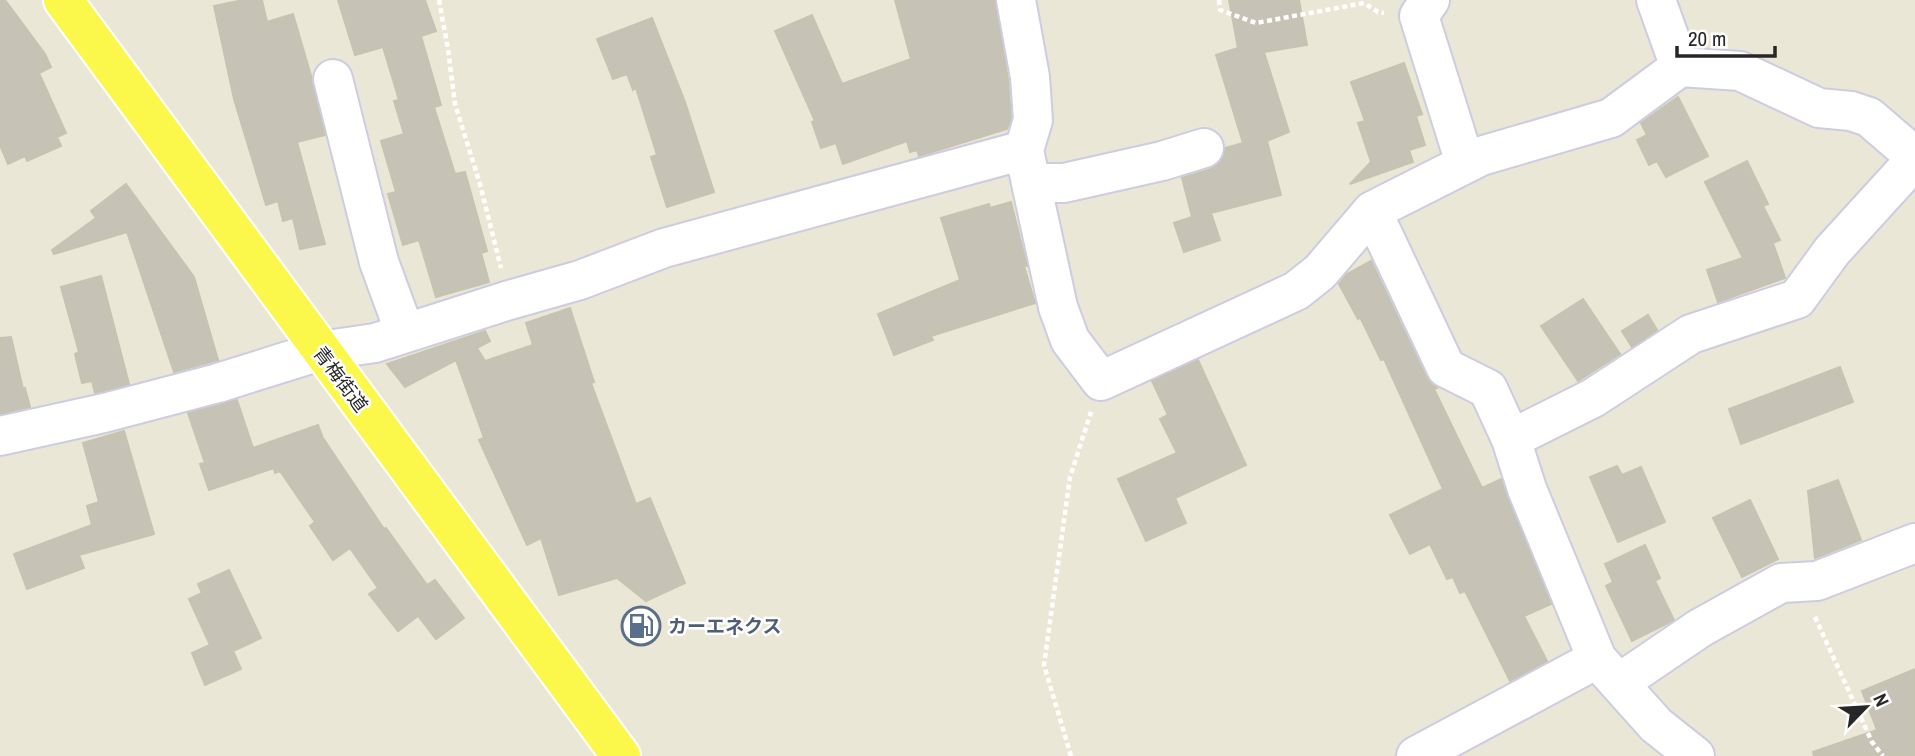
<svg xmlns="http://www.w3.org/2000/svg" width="1915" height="756" viewBox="0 0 1915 756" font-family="'Archivo Narrow','Noto Sans JP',sans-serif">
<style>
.building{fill:#c6c3b6;stroke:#c6c3b0;stroke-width:2}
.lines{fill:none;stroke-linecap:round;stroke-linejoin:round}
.minor-casing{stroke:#cccce2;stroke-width:42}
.major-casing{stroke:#fff;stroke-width:42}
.path{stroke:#fff;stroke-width:4.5;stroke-dasharray:5 3.5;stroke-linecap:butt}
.minor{stroke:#fff;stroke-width:38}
.major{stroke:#fbf84b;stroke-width:38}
.labels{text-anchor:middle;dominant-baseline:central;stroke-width:5;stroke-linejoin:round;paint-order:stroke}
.street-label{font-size:19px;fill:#272727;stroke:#fff}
.service-label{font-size:19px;font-weight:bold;fill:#4e5e75;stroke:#fff;text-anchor:start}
</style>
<rect width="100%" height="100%" fill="#ebe7d6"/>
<!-- building -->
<path class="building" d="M0 0H5L45 54 51 67 39 73 66 133 57 137 61 146 27 161 25 156 8 164 0 145Z
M243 0H262L267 22 293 14 312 79 325 135 297 142 325 244 300 249 293 218 283 221 278 201 266 205 234 99 214 6Z
M338 0H425L436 31 421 36 441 105 434 107 455 174 465 172 487 251 481 253 489 282 436 297 419 240 403 245 388 194 396 192 381 141 404 134 394 101 399 100 383 47 355 55Z
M895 0H995L1008 80 1011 118 1007 129 919 156 917 150 910 152 907 141 843 164 836 143 821 148 812 122 815 121 775 31 812 15 842 84 911 59Z
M1229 0H1299L1307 45 1264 52 1289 132 1267 141 1281 195 1211 213 1220 240 1184 252 1174 223 1192 217 1182 178 1211 169 1220 162 1225 148 1243 143 1216 55 1238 48Z
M652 18 685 102 714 192 667 207 651 157 657 155 636 88 633 90 627 74 613 79 597 39Z
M1404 63 1422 114 1416 116 1425 145 1409 150 1413 162 1350 184 1371 162 1358 123 1365 121 1351 82Z
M1678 97 1708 156 1666 177 1657 161 1649 165 1637 140 1647 135 1641 123Z
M1747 161 1768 204 1763 206 1780 240 1773 243 1785 278 1718 302 1707 270 1743 258 1705 182Z
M126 184 194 277 218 360 174 372 127 232 54 254 52 250 96 218 91 211Z
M1011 202 1027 266H1024L1035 303 931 336 933 340 894 355 878 314 960 280 941 218 989 204 990 208Z
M1371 261 1426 377 1437 388 1434 389 1482 488 1501 479 1551 604 1524 616 1547 661 1510 681 1465 591 1460 593 1453 577 1447 579 1430 544 1410 554 1390 515 1443 489 1384 359 1381 360 1360 317 1358 319 1339 284 1347 274Z
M101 276 129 384 95 393 92 381 82 383 75 354 79 352 61 287Z
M1583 299 1620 354 1578 381 1541 326Z
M570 308 594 382 591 383 636 504 650 498 685 583 646 601 617 578 559 595 541 538 527 545 479 440 484 438 456 360 405 387 387 364 485 331 490 341 477 348 485 361 533 345 526 323Z
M1648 315 1657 330 1632 347 1622 331Z
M11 337 23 389 25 388 30 407 0 414V338Z
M1198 360 1246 465 1175 498 1186 523 1146 541 1118 479 1177 453 1160 419 1168 415 1152 381Z
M1840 367 1853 402 1741 444 1729 409Z
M237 400 253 448 318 425 323 438 384 529 386 528 427 585 435 580 464 618 436 639 418 616 398 631 369 594 378 588 350 548 333 560 310 526 315 522 280 471 275 473 274 468 209 490 200 464 205 463 188 413Z
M124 431 154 534 79 555 84 568 27 589 14 554 92 525 87 506 99 502 83 443Z
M1617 466 1622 475 1641 467 1665 522 1618 542 1590 477Z
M1838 480 1861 540 1815 558 1808 491Z
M1750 500 1778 559 1742 577 1713 518Z
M1645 545 1660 578 1655 581 1674 620 1632 641 1606 586 1613 582 1605 564Z
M229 570 261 638 233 651 241 669 205 685 192 653 210 645 189 599 202 593 198 584Z
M1915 669V756H1814L1813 752 1877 730 1862 691Z"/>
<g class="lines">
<defs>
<path id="minor" d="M1016 0 1030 77 1033 120 1024 150 1031 183 1058 307 1070 340 1101 381 1296 291 1320 272 1372 211 1481 156 1611 118 1680 67 1740 71 1819 108 1851 111 1869 117 1911 153H1915
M1430 0 1419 16 1465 163
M1656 0 1680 67
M333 79 379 262 405 333
M1031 183H1064L1162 161 1204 148
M1372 211 1446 368 1488 389 1511 439 1527 489 1597 659 1656 725 1695 756
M0 436 104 413 218 383 320 351 375 343 506 301 580 280 664 248 1024 150
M1511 439 1593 398 1691 334 1797 299 1832 251 1914 161 1911 153
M1619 683 1700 628 1781 583 1817 581 1915 543
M1416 756 1597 659"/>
<path id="major" d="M63 0 621 756"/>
</defs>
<!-- minor casing -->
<use href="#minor" class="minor-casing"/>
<!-- major casing -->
<use href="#major" class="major-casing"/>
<!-- path -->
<path class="path" d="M439 0 448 49 455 104 480 184 501 268
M1219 0 1220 10 1256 23 1364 3 1378 12 1384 13
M1815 617 1872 742 1883 756
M1071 756 1044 665 1070 477 1091 412"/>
<!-- minor -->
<use href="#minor" class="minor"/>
<!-- major -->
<use href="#major" class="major"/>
</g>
<!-- icons -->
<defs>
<symbol id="fuel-ring" viewBox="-11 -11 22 22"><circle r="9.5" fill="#fff" stroke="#5c6f8a" stroke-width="1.5"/><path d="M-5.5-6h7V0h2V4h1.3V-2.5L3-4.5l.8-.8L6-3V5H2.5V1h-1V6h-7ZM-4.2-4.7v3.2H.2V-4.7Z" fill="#5c6f8a"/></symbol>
</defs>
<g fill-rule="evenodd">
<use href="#fuel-ring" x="619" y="604" width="44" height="44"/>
</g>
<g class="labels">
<!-- street labels -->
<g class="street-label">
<text transform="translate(341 379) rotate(53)">青梅街道</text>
</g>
<!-- service labels -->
<g class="service-label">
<text x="668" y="626">カーエネクス</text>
</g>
</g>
<!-- north arrow -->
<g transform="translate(1866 707) rotate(65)" stroke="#ffffff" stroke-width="5" paint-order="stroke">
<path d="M0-5L12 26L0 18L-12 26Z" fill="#272727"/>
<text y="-10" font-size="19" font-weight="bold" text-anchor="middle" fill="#272727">N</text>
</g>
<!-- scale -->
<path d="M1677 46v10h98v-10" fill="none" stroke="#272727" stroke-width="3.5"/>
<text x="1688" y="46" font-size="21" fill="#272727" stroke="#ffffff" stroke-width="5" paint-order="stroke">20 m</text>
</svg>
